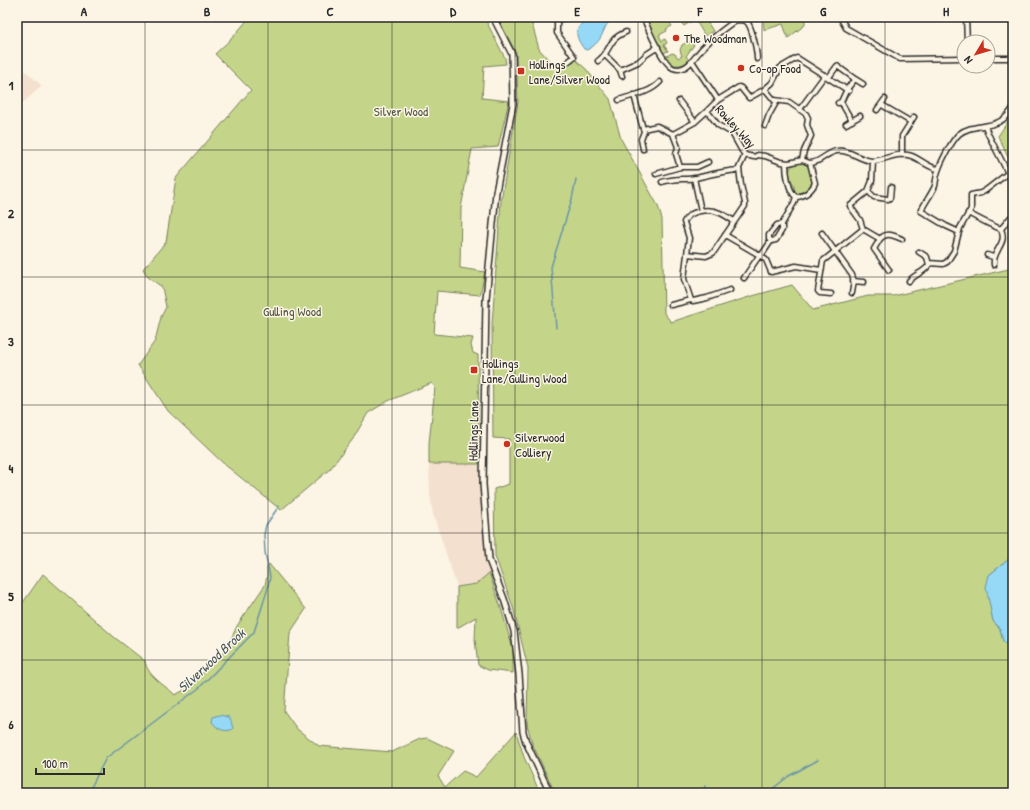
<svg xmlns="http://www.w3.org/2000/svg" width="1030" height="810" viewBox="0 0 1030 810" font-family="'Patrick Hand',sans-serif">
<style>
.built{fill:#f4e0ce}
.green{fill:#c4d58a;stroke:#78805a}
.water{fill:#95d9f7;stroke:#6b93a5}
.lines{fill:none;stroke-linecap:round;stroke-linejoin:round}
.stream{stroke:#6b93a5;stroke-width:1.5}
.minor-casing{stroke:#2b2b2b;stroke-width:7}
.tertiary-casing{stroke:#2b2b2b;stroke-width:8}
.minor{stroke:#fcf5e5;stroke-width:4}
.tertiary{stroke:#fcf5e5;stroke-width:5}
.grid{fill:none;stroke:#2b2b2b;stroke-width:1;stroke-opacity:0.55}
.poi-dot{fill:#c8321e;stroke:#fcf5e5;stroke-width:1.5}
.labels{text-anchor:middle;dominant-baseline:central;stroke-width:3;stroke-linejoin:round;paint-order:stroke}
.poi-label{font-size:13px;fill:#2b2b2b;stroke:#fcf5e5;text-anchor:start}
.park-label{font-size:13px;fill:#515643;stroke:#fcf5e5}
.street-label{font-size:13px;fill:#2b2b2b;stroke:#fcf5e5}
.water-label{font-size:14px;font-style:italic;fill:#46565e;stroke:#fcf5e5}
.neatline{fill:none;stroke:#2b2b2b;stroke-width:1.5}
.grid-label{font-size:13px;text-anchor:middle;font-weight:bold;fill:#2b2b2b}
</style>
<rect width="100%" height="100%" fill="#fcf5e5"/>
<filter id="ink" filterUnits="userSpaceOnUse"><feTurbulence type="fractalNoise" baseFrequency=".025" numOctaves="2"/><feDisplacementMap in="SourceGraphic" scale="8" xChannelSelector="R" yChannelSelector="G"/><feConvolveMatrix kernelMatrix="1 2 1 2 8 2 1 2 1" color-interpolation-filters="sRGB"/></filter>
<g filter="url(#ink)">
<!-- built -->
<path class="built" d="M17 63 42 86 17 108Z
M429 464H479L489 573 476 584 457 587 433 514 430 495Z"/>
<!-- green -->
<path class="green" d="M250 17H484L505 58 506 64 484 66 482 98 509 101 498 147 472 149 461 208 460 268 485 272 480 295 437 291 434 334 473 338 471 345 473 353 478 355 479 464H429V443L435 387 432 383 388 401 368 413 353 439 330 469 281 510 224 464 168 411 138 365 155 341 161 317 166 307 162 287 148 277 143 269 166 242 176 178 251 90 215 54 232 38Z
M497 17H530L539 49 557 69 576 60 586 69 610 99 621 139 658 206 662 219 664 313 671 322 749 297 792 285 813 310 868 296H893L1013 268V556L989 575 990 605 993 621 1000 629 1003 641 1013 651V793H555L532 743 527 724 528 668 513 607 495 556 494 489 509 484V439L493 438 492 324 501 201 518 102 516 53Z
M643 17H704L713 31 705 36 695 19 684 26 680 21 677 23 675 20 670 23 672 26 666 29 667 31 659 35 662 41 665 39 667 43 664 45 668 51 661 54Z
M763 17H805V25L788 38 783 24 764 30Z
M689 41 694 45 686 56 689 60C683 66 677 66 668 64L665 57 672 53 675 54 678 58 682 56 680 50 682 45Z
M1013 114V168L998 136Z
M801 162C809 164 812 174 813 182L811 187 798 194C794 192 795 190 794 186 791 178 785 173 793 165Z
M269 564 306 609 290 633 284 711 297 729 319 746 392 752 420 739 427 738 454 751 438 776 445 787 463 771 476 777 516 732 524 757 540 793H17V611L43 574 114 637 145 661C147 676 165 685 175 695L192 686 212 661 220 656 227 648 237 626 265 585 267 576V567Z
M489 573 501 608 513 649V673L488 670 478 665 475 640 476 617 457 628V587L476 584Z"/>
<!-- water -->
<path class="water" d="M589 17H613C600 29 606 40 587 50L584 49C573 34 575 28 589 17Z
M1013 556V651L1003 641 1000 629 993 621 986 587 989 575Z
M219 715 229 717 231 721 233 729C225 733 217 729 212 722L213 717Z"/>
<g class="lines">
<!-- stream -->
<path class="stream" d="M556 328 551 267 572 199 576 179
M88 793 106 758 199 688 254 632 267 591 270 577 265 552 264 535 266 525 279 506
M703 793 705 786
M767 793 789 776 818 760"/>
<defs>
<path id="minor" d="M557 17V33L574 57 565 64
M643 17C648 28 662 63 673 68 681 71 687 67 692 61
M840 17 846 28 900 59 964 58
M966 17 967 42
M558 20 566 17
M736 20C739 20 743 20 746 21 752 25 757 52 757 59
M605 55 620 70 622 76
M988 58H1013
M598 61C612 51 606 40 626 32
M620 70 638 62 647 54 658 47
M829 77 837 66 855 79 847 89 841 102 838 103
M855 79 863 84
M765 89 772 83 780 68 797 58 849 91
M634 95 643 129 657 126 673 134 695 122 707 111
M619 100C633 95 650 93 660 82
M718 100 692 61C705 43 718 33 736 20
M679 101 695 122
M841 102 852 121
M882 105 911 122
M800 109 825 75
M877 110 885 99
M846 124 860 116
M765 126 769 115 777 101
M673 134 678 147 676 154 680 167H697L708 162
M643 149 641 139 645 129
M902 155V136L914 117
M786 163C786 172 788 191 796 197 804 197 812 190 815 183L810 163 802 160 789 163 781 162 765 156 758 155 754 157 745 155 742 151 732 133 718 125 707 111 718 100 739 87 741 88 749 98 765 89 774 100 789 102 806 114 808 118 807 125 811 136 804 151 802 160
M810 163C820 163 827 152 837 151 850 149 859 160 872 161 884 161 895 152 908 155 919 157 926 167 938 169
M656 174 680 167
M694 178 701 211
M662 182C675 178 684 180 696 178 712 174 723 171 739 170
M868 191 874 197 888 199 890 198 891 187
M968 213C979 219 990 225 1001 229 1008 245 992 249 994 265
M863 229 880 239C887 231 894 236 902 239
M1001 229 1010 218
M959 232 946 226 921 211C925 202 931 195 935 186 936 181 936 176 938 171 941 162 952 140 959 134 975 121 999 133 1013 108
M822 233 852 275 854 281 852 293
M725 235 761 256 766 260 771 272 796 266 821 270
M880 239 874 249 889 270
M771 241 769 239V235L777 225 782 224
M687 254 706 256 713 253 745 206V203L741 185 739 168 745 155
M987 255 993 257
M761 256 771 241 776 240 782 230V224L794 203 796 197
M929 263 943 264 947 262 954 251 960 228 971 209V195L981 193 986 190 1008 173 988 134 985 126
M744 278 759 256
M853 281 864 282
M909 281C915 274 925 272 929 265L927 257 919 252
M730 290 707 298 693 301 691 300 684 279 689 238 684 222C689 210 709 208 720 213 725 215 729 218 734 221
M831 294 820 293 818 291 823 261 863 229 860 220 850 206 868 191 872 181 873 161
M671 305 691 300"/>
<path id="tertiary" d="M493 17 512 54 513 104 496 192 486 299 483 484 489 560 504 599 514 631 519 674 523 732 526 742 550 793"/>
</defs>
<!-- minor casing -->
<use href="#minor" class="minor-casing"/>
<!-- tertiary casing -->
<use href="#tertiary" class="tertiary-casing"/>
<!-- minor -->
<use href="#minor" class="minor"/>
<!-- tertiary -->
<use href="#tertiary" class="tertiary"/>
</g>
</g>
<!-- grid -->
<path class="grid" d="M145 17V793M268 17V793M392 17V793M515 17V793M638 17V793M762 17V793M885 17V793M17 150H1013M17 277H1013M17 405H1013M17 533H1013M17 660H1013"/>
<!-- markers -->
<g class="poi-dot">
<circle cx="676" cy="38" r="4"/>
<circle cx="741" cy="68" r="4"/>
<rect x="517" y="67" width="8" height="8" rx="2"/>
<rect x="470" y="366" width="8" height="8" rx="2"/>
<circle cx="507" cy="444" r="4"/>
</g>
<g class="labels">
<!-- poi labels -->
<g class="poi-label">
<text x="684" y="38">The Woodman</text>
<text x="529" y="64">Hollings<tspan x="529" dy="15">Lane/Silver Wood</tspan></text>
<text x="749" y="68">Co-op Food</text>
<text x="482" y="363">Hollings<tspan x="482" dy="15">Lane/Gulling Wood</tspan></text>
<text x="515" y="437">Silverwood<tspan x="515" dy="15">Colliery</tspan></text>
</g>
<!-- park labels -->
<g class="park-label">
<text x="401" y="111">Silver Wood</text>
<text x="292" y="311">Gulling Wood</text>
</g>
<!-- street labels -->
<g class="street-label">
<text transform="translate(736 126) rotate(48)">Rowley Way</text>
<text transform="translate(473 431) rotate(-89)">Hollings Lane</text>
</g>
<!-- water labels -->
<g class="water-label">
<text transform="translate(211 660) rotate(-43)">Silverwood Brook</text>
</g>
</g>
<!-- margin -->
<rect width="1030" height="810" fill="none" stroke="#fcf5e5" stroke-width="44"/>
<!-- north arrow -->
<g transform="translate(976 54) rotate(232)"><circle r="19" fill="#fcf5e5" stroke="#a8a49b"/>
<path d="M0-3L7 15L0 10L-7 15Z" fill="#c8321e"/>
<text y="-6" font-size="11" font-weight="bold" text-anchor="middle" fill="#2b2b2b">N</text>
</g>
<!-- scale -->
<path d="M36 768v6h68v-6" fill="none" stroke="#2b2b2b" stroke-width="2"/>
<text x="42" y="768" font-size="12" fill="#2b2b2b" stroke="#fcf5e5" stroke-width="3" paint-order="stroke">100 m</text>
<rect x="22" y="22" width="986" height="766" class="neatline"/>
<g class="grid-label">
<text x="84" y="16">A</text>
<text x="207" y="16">B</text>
<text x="330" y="16">C</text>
<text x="453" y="16">D</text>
<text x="577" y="16">E</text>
<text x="700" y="16">F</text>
<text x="823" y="16">G</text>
<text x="946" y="16">H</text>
<text x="11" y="90">1</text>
<text x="11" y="218">2</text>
<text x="11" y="346">3</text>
<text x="11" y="473">4</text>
<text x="11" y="601">5</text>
<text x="11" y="729">6</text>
</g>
</svg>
